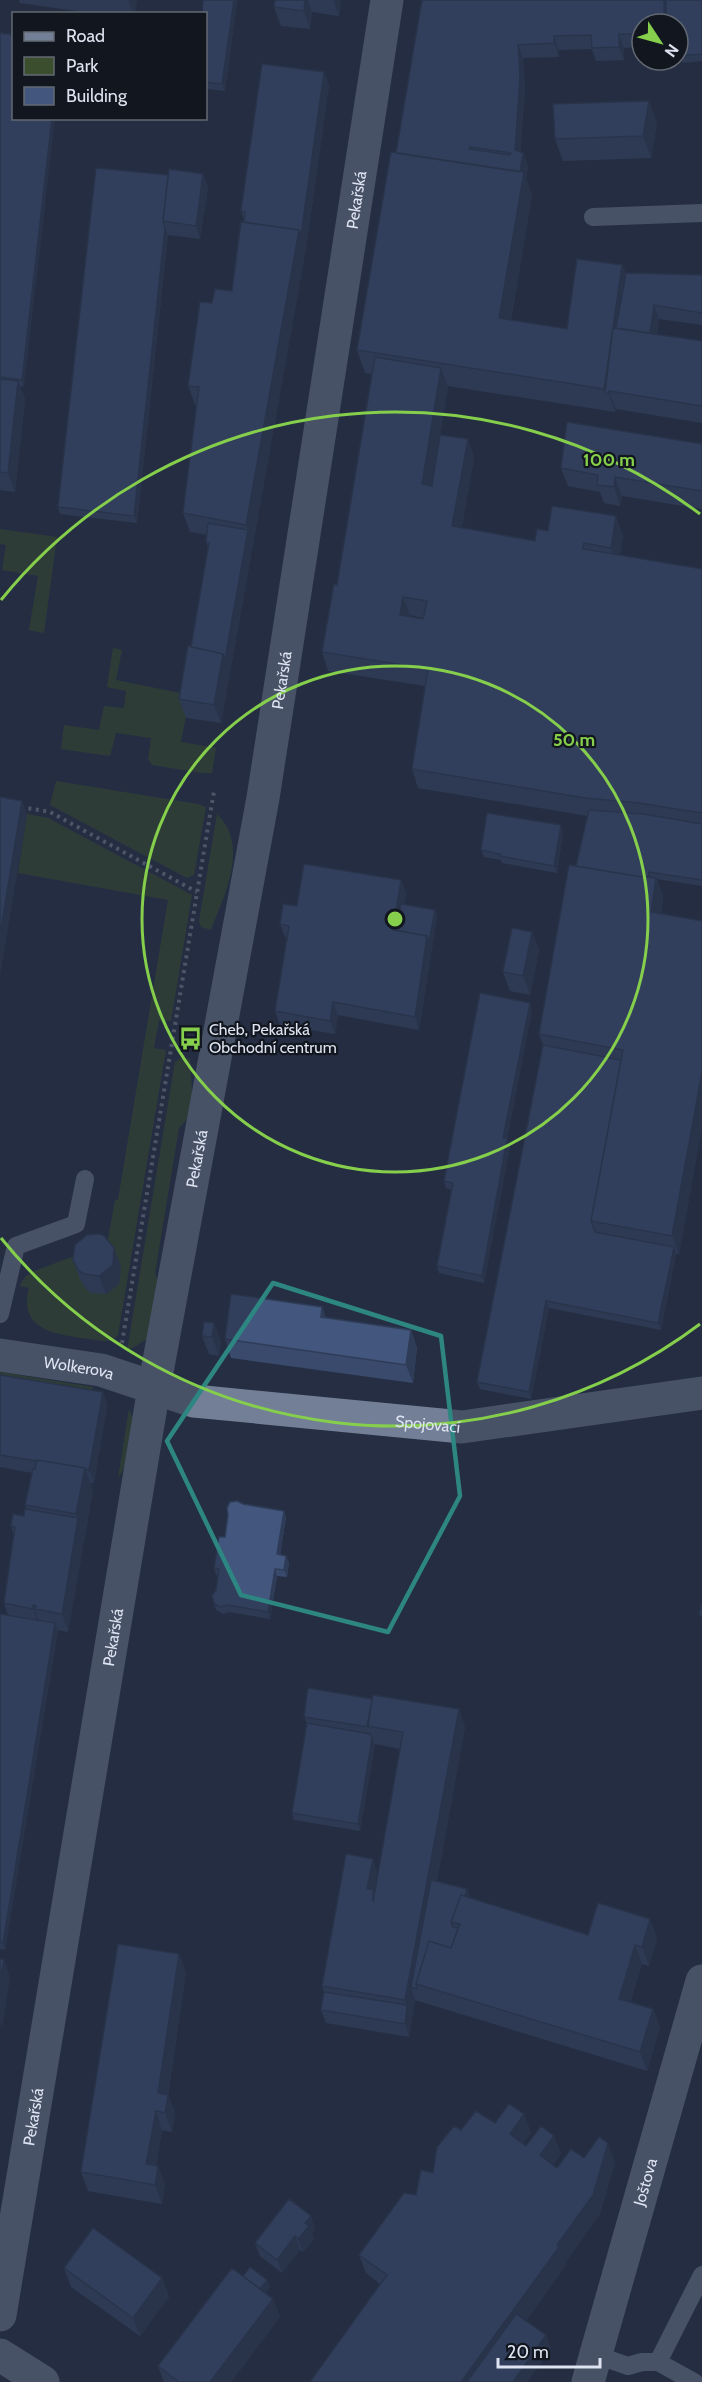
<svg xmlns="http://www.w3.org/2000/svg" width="702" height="2382" viewBox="0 0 702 2382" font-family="Cabin,sans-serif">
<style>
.green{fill:#3b4f2e}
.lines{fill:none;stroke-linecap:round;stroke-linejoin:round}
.path{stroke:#7e8696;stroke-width:4;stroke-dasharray:3 4.5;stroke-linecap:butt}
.service{stroke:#737f96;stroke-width:18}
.minor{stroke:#737f96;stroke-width:33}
.wall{fill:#3a4a6c;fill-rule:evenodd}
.shaded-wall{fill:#2f3c58}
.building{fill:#43567d;stroke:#2f3c58;stroke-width:1.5;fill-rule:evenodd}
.marked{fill:none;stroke:#2e8682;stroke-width:4.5;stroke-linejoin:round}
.ring{fill:none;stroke:#86cf4c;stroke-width:3}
.labels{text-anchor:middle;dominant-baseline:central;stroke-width:4.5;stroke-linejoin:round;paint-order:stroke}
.street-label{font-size:16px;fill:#dde3f0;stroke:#12171f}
.poi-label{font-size:16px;fill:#dde3f0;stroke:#12171f;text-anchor:start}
.centre{fill:#86cf4c;stroke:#12171f;stroke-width:3}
.ring-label{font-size:18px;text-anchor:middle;font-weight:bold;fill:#86cf4c;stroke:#12171f;stroke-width:4.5;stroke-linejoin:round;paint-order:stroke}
</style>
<rect width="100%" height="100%" fill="#252e42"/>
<!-- green -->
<path class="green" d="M0 529 57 537 44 633 29 630 38 576 2 570 6 545 0 544Z
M113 648 122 650 116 680 190 695 181 742 216 748 212 773H202L152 765 148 759 151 738 116 733 110 756 61 749 64 725 99 730 104 706 124 708 126 691 107 687Z
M56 781 198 804 206 807 194 875 187 878 50 805Z
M27 814 48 818 192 895 171 1021 159 1020 154 1048 166 1050 118 1335 111 1341H103C70 1335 16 1337 29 1288L19 1286 26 1276 34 1271 107 1244 115 1200H118L168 900 18 873Z
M217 814C250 846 224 895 211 930L201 927 199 921Z
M181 1058 190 1059 193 1108 190 1116 179 1128 155 1273 160 1287 147 1339 127 1351 175 1062Z
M0 1372 93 1387 92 1393 0 1376Z
M129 1409C141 1430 130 1460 118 1478Z"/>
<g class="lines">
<!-- path -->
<path class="path" d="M21 807 50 812 197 892
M122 1343 214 791"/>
<!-- service -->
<path class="service" d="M593 217 702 213
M0 1314 16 1246 76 1224 85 1179
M596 2355 628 2366 642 2362H658L694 2382
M658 2362 702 2275"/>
<!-- minor -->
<g class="minor">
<path id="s1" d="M0 1355 101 1370 194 1401 462 1427 702 1393"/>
<path id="s2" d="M0 2315 154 1388 263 798 387 0"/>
<path d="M0 2355 43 2382"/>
<path id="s3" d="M588 2382 702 1981"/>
</g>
</g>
<!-- wall -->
<path class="wall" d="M19 0H137L135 14H98L20 3Z
M203 0H237V1L225 91 206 89V14Z
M275 0H341L339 16 312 12 310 29 281 26 274 7Z
M422 0H702V61L683 63 680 53H678V24H642V47L624 48V60L596 61 592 49 559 50V57L523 58 525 89 520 152 523 153 528 166 526 179 532 195 511 320 567 329 622 265 626 274 702 275V325L659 319 657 334 702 341V423L616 409 615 412 448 386 440 435 468 439 474 458 462 527 535 541 548 531 623 535 620 555 702 569V568V886L657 879 663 897 661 913 702 921V1127L679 1254H676L661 1330 549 1308 531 1399 480 1389 477 1382 543 1045 539 1034 588 816 418 788 412 769 425 686 328 671 322 652 337 585 372 374 365 373 357 350 396 153ZM410 615 423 618V619L410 617Z
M0 33 24 387 20 386 25 399 15 492 0 490Z
M324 72 329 85 306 248 221 723 186 718 179 699 191 647 208 548 206 542 207 535 190 532 183 513 197 405 195 404 188 386 212 303 232 291 244 220 241 211Z
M657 123 651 158 563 161 555 139Z
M203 174 208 187 200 239 168 235 137 523 60 514 58 507 168 175Z
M702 444V509L622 496 620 506 604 503 600 492 568 486 561 468Z
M563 832 557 873 502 863 501 860 484 857 481 850Z
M401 880 406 893 404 905 435 910 437 917 419 1030 338 1015 335 1034 280 1025 275 1011 287 937H285L280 924 297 906Z
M532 932 539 950 530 995 510 991 503 972Z
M532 1010 507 1139 510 1146 484 1283 439 1273 437 1266 452 1190 446 1188 444 1181Z
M73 1260 121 1267 119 1284 106 1294 91 1293 86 1289 80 1279Z
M322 1307 326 1318 411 1330 417 1348 413 1383 231 1358 225 1339Z
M214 1323 221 1342 219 1356 209 1354 202 1336Z
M0 1375 103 1392 107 1406 94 1483H90L93 1490 68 1632 58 1630 5 1950 0 1949V1614L8 1615 4 1603 14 1536 11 1526 24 1516 27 1509 25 1505 33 1473 0 1467Z
M243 1504 284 1511 286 1518 280 1555 286 1556 289 1563 287 1577 277 1576 270 1619 229 1612 223 1614 216 1610 212 1596 216 1590 218 1575H216L214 1568 225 1537Z
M304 1717 465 1727 437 1881 467 1889 470 1898 588 1935 657 1938 649 1966 642 1964 630 2002 653 2009 660 2027 647 2071 415 2000 409 2037 326 2023 321 2010 324 1992 322 1986 378 1874 400 1749 375 1744 360 1831 294 1820 292 1813 307 1723Z
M179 1954 186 1973 168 2095 175 2113 172 2132 162 2130 156 2166 165 2184 162 2204 88 2191 81 2172Z
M524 2114 531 2133 523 2143 526 2146 554 2136 561 2154 553 2165 557 2168 584 2158 615 2162 600 2214 565 2263 566 2265 526 2321 551 2349 527 2382H310L380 2284 366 2273 359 2255 416 2195 433 2173 461 2130 495 2123Z
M315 2229 312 2234 314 2239 303 2252 300 2250 282 2273 260 2256 255 2243Z
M64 2268 162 2278 169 2297 140 2336 71 2287Z
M243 2276 267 2280 270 2287 265 2293 273 2299 280 2317 231 2382H164L158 2366Z"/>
<!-- shaded-wall -->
<path class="shaded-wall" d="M128 0H137L135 14H133Z
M234 0H237V1L225 91 222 84Z
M305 0H308L312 12 310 29 304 11Z
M333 0H341L339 16Z
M664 0H669V24H664Z
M619 34 624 48V60L619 47Z
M554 36 559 50V57L554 43Z
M518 45 523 58 525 89 520 163 515 150Z
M324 72 329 85 306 248 253 543 246 525Z
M649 101 657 123 651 158 643 136Z
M52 118H55L24 387 22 380Z
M523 153 528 166 526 179 532 195 507 340 499 318Z
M203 174 208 187 200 239 196 226Z
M165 228 168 235 137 523 134 516Z
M622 265 631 287 609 391 616 409 615 412 609 394 605 393 604 389Z
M654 305 659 319 654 351 649 338Z
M441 368 448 386 429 503 422 484Z
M18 381 25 399 15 492 8 473Z
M468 439 474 458 459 544 452 526Z
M615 477 622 496 620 506 614 487Z
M616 516 623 535 618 566 611 548Z
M248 530 253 543 221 723 214 705 223 654Z
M403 597 410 615 407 634 400 615Z
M22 801 27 814 0 976V934Z
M561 825 563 832 557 873 554 866Z
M656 878 663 897 658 930 651 912Z
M401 880 406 893 399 937 393 930Z
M435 910 437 917 419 1030 415 1017 427 936Z
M532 932 539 950 530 995 523 976Z
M333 1002 338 1015 335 1034 330 1021Z
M530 1003 532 1010 506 1145 503 1138Z
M702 1072V1127L679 1254 672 1236Z
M507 1139 510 1146 484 1283 482 1276Z
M674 1247 676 1254 661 1330 658 1323Z
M114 1248 121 1267 119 1284 106 1294 99 1276Z
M546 1301 549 1308 531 1399 529 1392Z
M322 1307 329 1326 321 1317Z
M214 1323 221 1342 219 1356 212 1337Z
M411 1330 417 1348 413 1383 406 1365Z
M103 1392 107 1406 94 1483 89 1470Z
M85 1468 93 1490 68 1632 62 1614 78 1518 76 1514Z
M284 1511 286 1518 279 1561 277 1554Z
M286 1556 289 1563 287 1577 284 1570Z
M275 1569 277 1576 270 1619 268 1612Z
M33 1605 40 1624 39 1627 33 1609Z
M55 1623 58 1630 5 1950 3 1943Z
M459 1709 465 1727 418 1984H416L411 1987 415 2000 412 2018 405 2000Z
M372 1738 375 1744 360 1831 358 1824Z
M373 1859 379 1877 380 1909 367 1889Z
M467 1889 472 1902 460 1924 455 1923Z
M650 1919 657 1938 649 1966 642 1947Z
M635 1945 642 1964 626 2017 619 1999Z
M179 1954 186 1973 165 2112 158 2093Z
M4 1959 10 1978 2 2028 0 2022V1980Z
M407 2005 412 2018 409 2037 405 2024Z
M653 2009 660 2027 647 2071 640 2052Z
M168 2095 175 2113 172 2132 165 2113Z
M156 2111 162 2130 153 2183 146 2164Z
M524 2114 531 2133 517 2152 510 2134Z
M554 2136 561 2154 546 2174 540 2155Z
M608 2143 615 2162 600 2214 565 2263 566 2265 482 2382H461Z
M158 2166 165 2184 162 2204 155 2185Z
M311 2216 315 2229 312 2234 314 2239 303 2252 298 2239 305 2223Z
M295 2236 300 2250 282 2273 277 2260Z
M162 2278 169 2297 140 2336 133 2318Z
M267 2280 270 2287 259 2302 257 2295Z
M273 2299 280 2317 231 2382H210Z
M546 2335 551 2349 527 2382H513Z"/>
<!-- building -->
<path class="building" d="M203 0H234L222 84 206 82V14H202Z
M275 0H305L304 11 274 7Z
M422 0H664V24H642V34H619V47L592 48 591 35 554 36V43L518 45 520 76 515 150 523 153 520 172 396 153ZM470 147 511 153 509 155 469 149Z
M666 0H702V54L680 56V46H678V24H666Z
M0 33 14 35V118H52L22 380 0 377Z
M262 64 324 72 301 235 299 230 244 222 245 212 241 211Z
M649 101 643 136 555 139 553 104Z
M391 152 524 172 499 318 567 329 577 259 622 265 604 389 357 350Z
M96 168 168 175 163 221 165 228 134 516 58 507Z
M169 169 203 174 196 226 163 221Z
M241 222 299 230 246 525 183 513 199 387 188 386 200 302 212 303 215 289 232 291Z
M626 273 702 275V313L654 305 650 333 616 328Z
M613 328 702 341V406L609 391V394L605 393Z
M375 357 441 368 422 484 432 486 440 435 468 439 452 526 535 541 537 529 548 531 552 506 616 516 611 548 584 543 583 549 702 569V568V813L639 803 585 798 412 769 428 669 322 652 334 584 337 585ZM403 597 427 601 423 619 400 615Z
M0 379 18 381 8 473 0 472Z
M567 422 702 444V491L615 477 614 487 597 485 598 475 561 468Z
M208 523 248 530 225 659 223 654 191 647 209 543 206 542Z
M188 646 223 654 214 705 179 699Z
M0 797 22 801 0 934Z
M589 810 643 814 702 824V880L649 872 648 877 642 876 641 877 576 866Z
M487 813 561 825 554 866 500 856V854L481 850Z
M304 864 401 880 393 930 427 936 415 1017 333 1002 330 1021 275 1011 289 926 280 924 283 904 297 906Z
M569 865 641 877 642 876 656 878 651 912 702 921V1072L672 1236 591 1221 623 1050 539 1034Z
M401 904 435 910 429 942 427 936 396 930Z
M512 928 532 932 523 976 503 972Z
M480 993 530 1003 503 1138 507 1139 482 1276 437 1266 453 1183 444 1181Z
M543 1045 621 1060 591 1221 595 1232 674 1247 658 1323 546 1301 529 1392 477 1382Z
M99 1234 104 1236 114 1248 113 1265 99 1276 85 1274 79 1271 73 1260 75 1245 87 1235Z
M231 1294 322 1307 321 1317 411 1330 406 1365 225 1339Z
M204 1322 214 1323 212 1337 202 1336Z
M0 1375 103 1392 89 1470 85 1469V1468L37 1460V1461L0 1455Z
M37 1460 85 1468 76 1514 25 1505 33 1469H35Z
M237 1501 243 1504 284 1511 277 1554 286 1556 284 1570 275 1569 268 1612 227 1605 220 1607 214 1603 212 1596 216 1590 219 1569 214 1568 219 1537H225L228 1515 227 1508 230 1502Z
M25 1509 78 1518 62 1614 35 1609 36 1606 33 1605V1609L4 1603 15 1527 11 1526 13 1514 24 1516Z
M702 1604V1616L699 1615Z
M0 1614 55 1623 3 1943 0 1942Z
M308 1688 372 1699 368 1727 304 1717Z
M373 1695 459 1709 405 2000 322 1986 346 1854 373 1859 367 1889 373 1890V1902L403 1732 367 1726Z
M307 1723 370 1734 372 1738 358 1824 292 1813Z
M431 1880 467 1889 465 1896 461 1895 451 1922 453 1927 458 1928 451 1948 429 1941 416 1984 417 1989 411 1987Z
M461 1895 588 1935 598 1903 650 1919 642 1947 635 1945 619 1999 653 2009 640 2052 416 1984 429 1941 451 1948 460 1924 451 1922Z
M118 1944 179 1954 158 2093 168 2095 165 2113 156 2111 146 2164 158 2166 155 2185 81 2172Z
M0 1959H4L0 1980Z
M324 1992 407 2005 405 2024 321 2010Z
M509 2104 524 2114 510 2134 526 2146 541 2126 554 2136 540 2155 557 2168 571 2149 584 2158 599 2137 608 2143 593 2195 557 2245 559 2247 461 2382H310L387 2275 359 2255 404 2193 416 2195 421 2170 433 2173 437 2147 454 2126 461 2130 476 2111 495 2123Z
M289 2199 311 2216 305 2223 309 2226 298 2239 295 2236 277 2260 255 2243Z
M93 2228 162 2278 133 2318 64 2268Z
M250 2267 267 2280 260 2289 243 2276Z
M232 2268 273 2299 210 2382H179L158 2366Z
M516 2314 546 2335 513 2382H467Z"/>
<!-- marked area -->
<path d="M0 0H702V2382H0ZM273 1283 441 1336 460 1496 388 1632 241 1595 167 1441Z" fill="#252e42" fill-opacity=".55" fill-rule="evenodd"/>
<path class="marked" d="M273 1283 441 1336 460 1496 388 1632 241 1595 167 1441Z"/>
<!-- distance rings -->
<g class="ring">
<circle cx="395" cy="919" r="253"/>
<path d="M700 1324A507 507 0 0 1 1 1238M1 600A507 507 0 0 1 700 514"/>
</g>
<!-- icons -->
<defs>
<symbol id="bus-bare" viewBox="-9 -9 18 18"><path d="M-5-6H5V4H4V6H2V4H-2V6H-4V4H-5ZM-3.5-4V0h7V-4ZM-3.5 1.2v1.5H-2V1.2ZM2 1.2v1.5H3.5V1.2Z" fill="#86cf4c" stroke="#12171f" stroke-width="2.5" paint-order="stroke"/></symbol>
</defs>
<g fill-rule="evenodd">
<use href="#bus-bare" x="174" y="1022" width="33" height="33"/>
</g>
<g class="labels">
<!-- street labels -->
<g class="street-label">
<text stroke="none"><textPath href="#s2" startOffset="2145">Pekařská</textPath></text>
<text stroke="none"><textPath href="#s2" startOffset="1659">Pekařská</textPath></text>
<text stroke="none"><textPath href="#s2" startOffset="1173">Pekařská</textPath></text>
<text stroke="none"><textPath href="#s1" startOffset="80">Wolkerova</textPath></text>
<text stroke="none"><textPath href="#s1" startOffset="435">Spojovací</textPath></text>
<text stroke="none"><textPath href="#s2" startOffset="687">Pekařská</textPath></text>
<text stroke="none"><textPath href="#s2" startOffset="201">Pekařská</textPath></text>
<text stroke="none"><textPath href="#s3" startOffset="208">Joštova</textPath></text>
</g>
<!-- poi labels -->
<g class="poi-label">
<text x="209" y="1029">Cheb, Pekařská<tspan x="209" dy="18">Obchodní centrum</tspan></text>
</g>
</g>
<circle cx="395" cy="919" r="9" class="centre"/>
<g class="ring-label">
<text x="609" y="466">100 m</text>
<text x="574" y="746">50 m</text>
</g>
<!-- legend -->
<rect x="12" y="12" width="195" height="108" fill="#12171f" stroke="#636973" stroke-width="1.5"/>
<rect x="24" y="32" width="30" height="9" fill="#737f96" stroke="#636973" stroke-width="1.5"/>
<text x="66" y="42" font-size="18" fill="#dde3f0">Road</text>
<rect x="24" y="57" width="30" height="18" fill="#3b4f2e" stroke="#636973" stroke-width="1.5"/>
<text x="66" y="72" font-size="18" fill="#dde3f0">Park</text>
<rect x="24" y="87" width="30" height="18" fill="#43567d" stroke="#636973" stroke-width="1.5"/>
<text x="66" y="102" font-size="18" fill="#dde3f0">Building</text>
<!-- north arrow -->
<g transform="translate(660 42) rotate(126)"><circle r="28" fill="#12171f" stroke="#636973" stroke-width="1.5"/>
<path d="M0-4.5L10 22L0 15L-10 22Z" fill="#86cf4c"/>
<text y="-9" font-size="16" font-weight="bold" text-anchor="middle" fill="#dde3f0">N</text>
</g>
<!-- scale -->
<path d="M498 2358v9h102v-9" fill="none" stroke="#dde3f0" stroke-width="3"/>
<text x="507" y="2358" font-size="18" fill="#dde3f0" stroke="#12171f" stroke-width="4.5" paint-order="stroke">20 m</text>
</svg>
